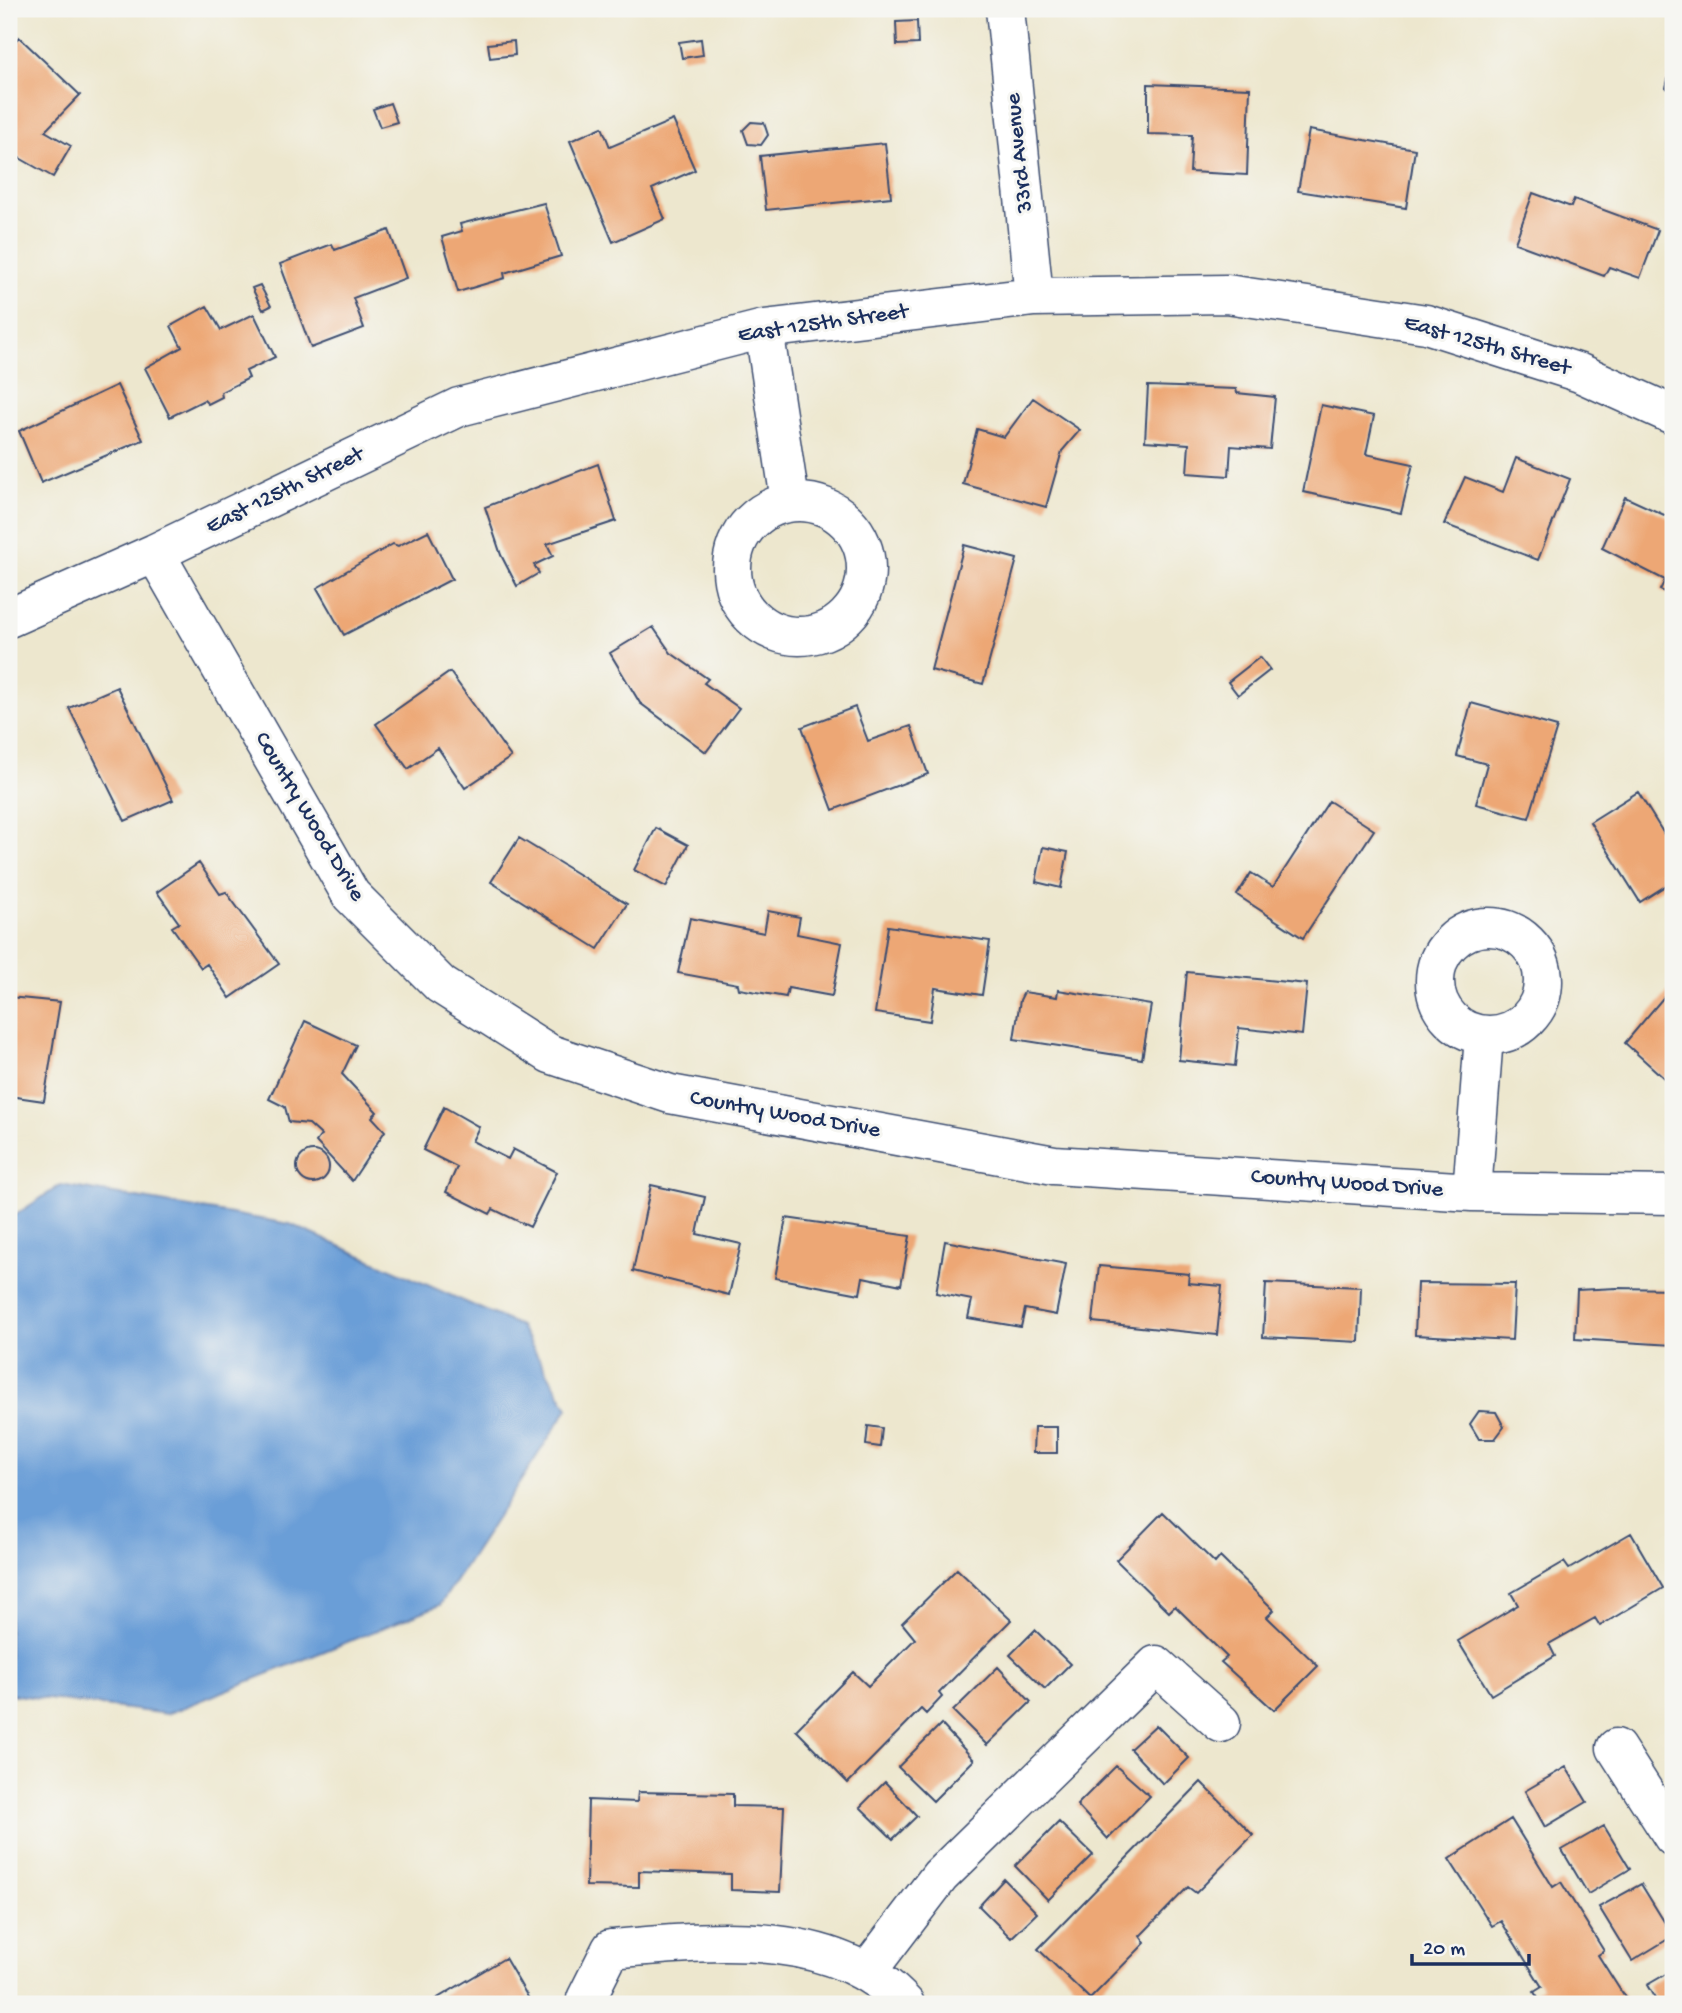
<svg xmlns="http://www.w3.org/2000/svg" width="1682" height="2013" viewBox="0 0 1682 2013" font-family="'Gochi Hand',sans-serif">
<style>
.water{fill:#6b9ed7;stroke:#43669a;stroke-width:2}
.building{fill:#eda774}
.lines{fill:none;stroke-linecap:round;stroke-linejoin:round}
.minor-casing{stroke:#3a4b6f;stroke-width:41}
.minor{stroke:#fff;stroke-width:38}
.labels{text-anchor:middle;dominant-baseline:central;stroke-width:6;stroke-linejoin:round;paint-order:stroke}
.street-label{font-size:23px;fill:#1b2f5e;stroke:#f6f6f2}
</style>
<rect width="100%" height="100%" fill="#f6f6f2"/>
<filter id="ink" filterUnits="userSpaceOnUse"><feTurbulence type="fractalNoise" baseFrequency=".0143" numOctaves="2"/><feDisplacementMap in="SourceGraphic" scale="14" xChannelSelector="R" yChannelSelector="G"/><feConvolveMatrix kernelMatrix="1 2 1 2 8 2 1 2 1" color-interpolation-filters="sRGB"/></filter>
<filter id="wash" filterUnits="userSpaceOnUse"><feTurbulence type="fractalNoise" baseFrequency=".00686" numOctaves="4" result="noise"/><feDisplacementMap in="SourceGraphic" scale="28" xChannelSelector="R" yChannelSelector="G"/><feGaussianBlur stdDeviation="1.57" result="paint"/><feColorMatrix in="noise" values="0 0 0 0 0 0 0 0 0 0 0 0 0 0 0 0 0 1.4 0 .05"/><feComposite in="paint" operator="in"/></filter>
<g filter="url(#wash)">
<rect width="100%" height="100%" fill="#ede7ce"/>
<!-- water -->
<path class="water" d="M61 1185 290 1224 520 1326 568 1408 440 1605 167 1714 9 1694V1219Z"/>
<g id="blocks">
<!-- building -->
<path class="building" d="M917 21 918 44 897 45 896 22Z
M19 37 80 95 45 131 71 146 53 177 9 152V47Z
M701 39 703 55 682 58 679 42Z
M514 41 515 55 490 58 488 44Z
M1672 61H1673V90L1666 88Z
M1148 84 1250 88 1247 175 1190 172 1192 135 1148 134Z
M390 103 397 122 380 127 373 109Z
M673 120 695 170 652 189 665 219 613 242 570 141 602 127 610 147Z
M751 122 764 123 768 135 761 145 748 144 743 130Z
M1309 130 1415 149 1406 208 1298 191Z
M885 143 891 197 766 210 760 156Z
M1533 193 1571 207 1574 199 1658 230 1640 278 1609 267 1604 276 1515 243Z
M544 203 561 256 504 273 505 278 458 292 442 237 462 231 460 224Z
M389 230 406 278 353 298 364 328 311 348 280 264 332 244 335 250Z
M260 285 271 306 263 310 252 288Z
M207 306 221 330 254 314 275 357 246 371 249 378 221 392 222 397 208 404 204 400 170 417 145 368 182 347 171 326Z
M117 385 143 440 41 483 19 431Z
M1148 386 1236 389 1237 393 1275 397 1270 449 1231 446 1229 476 1187 473 1189 444 1145 441Z
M1033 398 1080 430 1062 451 1046 507 963 484 977 429 1004 437Z
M1321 405 1374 416 1366 454 1413 464 1401 513 1303 492Z
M1516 458 1570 479 1538 560 1444 524 1465 477 1503 492Z
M598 464 616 521 547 544 553 556 534 565 539 573 517 586 501 555 485 507Z
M1625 497 1673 519V596L1660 590 1665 580 1602 548Z
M428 531 452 579 344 635 317 588 393 544 398 546Z
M964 545 1017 559 983 684 931 670Z
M653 627 671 653 708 679 704 683 739 708 706 752 640 703 610 653Z
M1260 657 1270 670 1238 695 1228 682Z
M450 672 511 757 465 788 438 748 408 769 376 724Z
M117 687 173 800 125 821 69 708Z
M1471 703 1557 727 1529 818 1476 804 1487 764 1457 756Z
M855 707 868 741 911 726 928 774 833 810 802 727Z
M1638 792 1669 842 1673 839V881L1640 902 1590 822Z
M1329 801 1374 830 1303 938 1237 895 1251 873 1273 887Z
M656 828 688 845 666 887 634 870Z
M519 838 627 904 598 949 491 882Z
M1043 847 1068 852 1061 888 1036 882Z
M199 863 220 894 226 892 279 964 230 998 207 964 201 968 172 927 179 923 157 892Z
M768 911 800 917 797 934 842 943 832 996 788 988 786 997 739 989 738 984 678 973 690 918 764 933Z
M888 926 990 941 982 995 935 988 930 1021 875 1013Z
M1187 972 1307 984 1302 1035 1239 1028 1235 1066 1179 1060Z
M1673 986V1070L1665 1079 1625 1043Z
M1058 990 1151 1005 1142 1059 1014 1039 1020 1000 1024 992 1057 997Z
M9 997 60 1002 44 1101 9 1096Z
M305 1021 356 1045 342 1074 377 1112 372 1117 385 1131 352 1181 316 1142 321 1135 309 1124 289 1122 285 1107 269 1099Z
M444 1107 479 1127 472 1141 508 1159 513 1149 557 1172 530 1227 493 1209 490 1214 446 1192 457 1167 423 1150Z
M297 1167a16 16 0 1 1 32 0a16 16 0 1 1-32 0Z
M651 1185 705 1197 697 1234 741 1244 729 1295 633 1271Z
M786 1218 910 1236 901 1285 863 1277 860 1294 775 1278Z
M945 1241 1066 1264 1056 1315 1025 1309 1021 1327 968 1318 972 1300 936 1293Z
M1099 1266 1189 1274 1188 1283 1222 1286 1217 1335 1093 1322Z
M1266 1283 1361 1287 1359 1342 1263 1337Z
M1417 1283 1515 1284 1512 1340 1415 1335Z
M1617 1288 1673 1289V1345L1575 1339 1577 1290Z
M1479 1411 1496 1412 1504 1427 1495 1439H1479L1470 1424Z
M868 1426 882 1428 880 1447 866 1445Z
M1034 1427H1057V1453H1033Z
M1163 1512 1215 1563 1220 1557 1274 1610 1267 1617 1318 1666 1274 1710 1221 1662 1227 1657 1175 1606 1169 1612 1116 1560Z
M1631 1533 1663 1588 1600 1626 1595 1618 1549 1644 1555 1656 1491 1695 1458 1641 1518 1605 1511 1593 1564 1562 1569 1569Z
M957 1569 1011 1620 939 1693 942 1697 926 1714 921 1709 848 1783 796 1730 853 1672 868 1686 915 1639 902 1623Z
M1035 1630 1070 1664 1045 1689 1010 1655Z
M998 1667 1031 1702 987 1745 953 1711Z
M941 1724 974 1760 933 1801 898 1767Z
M1156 1725 1189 1758 1163 1784 1130 1749Z
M1116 1766 1150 1796 1108 1839 1077 1805Z
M1566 1767 1587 1802 1545 1827 1525 1791Z
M885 1782 917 1816 893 1839 860 1807Z
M1201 1782 1253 1835 1196 1893 1188 1887 1140 1936 1145 1943 1090 1999 1038 1949Z
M638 1792 733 1794V1806L784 1807 780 1892 731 1890V1874L639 1871V1887L586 1886 588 1800 637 1802Z
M1511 1819 1553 1887 1561 1882 1604 1951 1598 1955 1629 2004H1542L1534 1992 1542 1987 1501 1921 1492 1926 1449 1859Z
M1059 1822 1093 1855 1048 1900 1015 1866Z
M1604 1826 1630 1869 1588 1894 1562 1850Z
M1004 1879 1037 1913 1011 1938 979 1906Z
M1641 1884 1673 1936 1632 1961 1599 1907Z
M505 1958 532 2004H433L431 2002Z
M1673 1970V2004H1658L1647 1985Z"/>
</g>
</g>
<g filter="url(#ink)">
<use href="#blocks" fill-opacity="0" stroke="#3a4b6f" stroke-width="2"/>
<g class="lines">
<defs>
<path id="minor" d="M1005 9 1034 297
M764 329 790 501
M732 569a67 67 0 1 1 134 0a67 67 0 1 1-134 0Z
M155 553 351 895 441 985 550 1054 670 1094 1054 1165 1472 1192 1673 1195
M9 618 155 553 459 407 764 329 1034 297 1227 294 1426 324 1580 373 1673 415
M1435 981a54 54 0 1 1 108 0a54 54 0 1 1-108 0Z
M1472 1192 1484 1036
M1616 1748 1673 1837
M866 1973 940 1876 1156 1665 1221 1723
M588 2004 586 1999 611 1949C707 1941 834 1925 905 2004"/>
</defs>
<!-- minor casing -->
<use href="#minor" class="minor-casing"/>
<!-- minor -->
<use href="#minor" class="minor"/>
</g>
</g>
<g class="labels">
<!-- street labels -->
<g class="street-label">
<text transform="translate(1020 153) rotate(-96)">33rd Avenue</text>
<text transform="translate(823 324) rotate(-8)">East 125th Street</text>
<text transform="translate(1487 346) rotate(16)">East 125th Street</text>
<text transform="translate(285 491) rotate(-26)">East 125th Street</text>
<text transform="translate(309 817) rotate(59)">Country Wood Drive</text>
<text transform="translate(785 1115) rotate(10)">Country Wood Drive</text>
<text transform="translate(1347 1184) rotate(4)">Country Wood Drive</text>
</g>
</g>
<!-- margin -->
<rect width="1682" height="2013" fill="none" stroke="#f6f6f2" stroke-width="35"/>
<!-- scale -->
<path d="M1412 1954v10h117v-10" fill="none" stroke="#1b2f5e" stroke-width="3.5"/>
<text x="1423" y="1954" font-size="21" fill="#1b2f5e" stroke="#f6f6f2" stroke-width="5" paint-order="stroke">20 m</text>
</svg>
